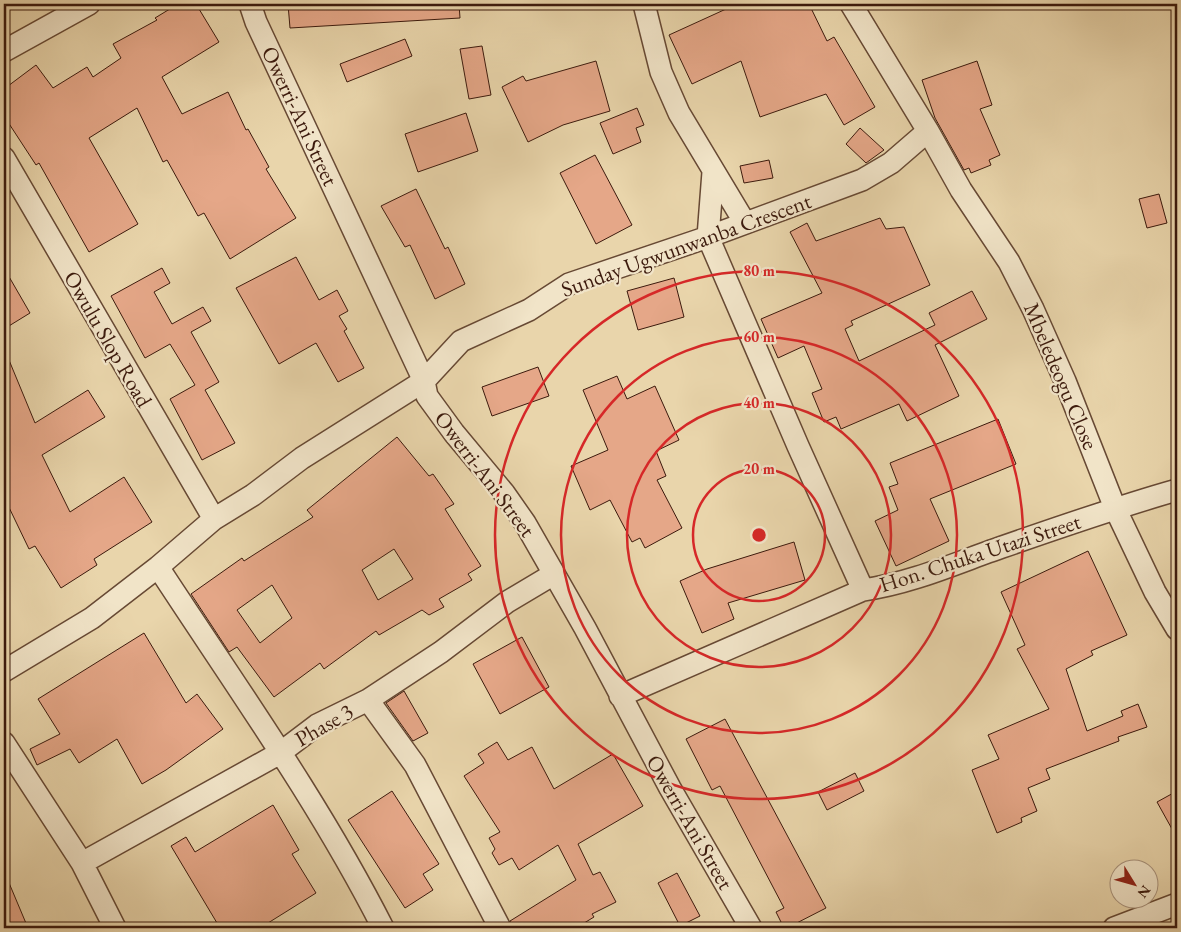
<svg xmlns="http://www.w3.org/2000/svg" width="1181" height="932" viewBox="0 0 1181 932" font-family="'EB Garamond',serif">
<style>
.building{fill:#e5a788;stroke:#3c1a0d;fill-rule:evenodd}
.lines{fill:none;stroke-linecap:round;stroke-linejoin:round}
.minor-casing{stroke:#674934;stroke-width:24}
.minor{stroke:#f1e4c8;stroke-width:21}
.ring{fill:none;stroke:#d62828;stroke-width:2.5}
.labels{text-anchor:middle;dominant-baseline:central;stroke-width:4.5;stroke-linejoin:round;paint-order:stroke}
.street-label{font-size:22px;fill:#3c1a0d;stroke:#f1e4c8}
.centre{fill:#d62828;stroke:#f1e4c8;stroke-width:2.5}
.ring-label{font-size:15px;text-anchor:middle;font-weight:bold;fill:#d62828;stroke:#f1e4c8;stroke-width:4.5;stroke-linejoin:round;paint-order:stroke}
</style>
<rect width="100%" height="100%" fill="#e9d5ab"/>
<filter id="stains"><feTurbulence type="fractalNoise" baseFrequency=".004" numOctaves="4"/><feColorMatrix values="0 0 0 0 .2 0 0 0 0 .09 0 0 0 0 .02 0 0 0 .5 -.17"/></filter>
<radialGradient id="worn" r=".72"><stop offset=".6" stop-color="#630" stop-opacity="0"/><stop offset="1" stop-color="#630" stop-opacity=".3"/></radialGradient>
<!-- building -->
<path class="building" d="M178 4H196L219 42 162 77 182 114 228 92 246 130 248 129 269 167 266 169 296 218 230 259 204 213 198 216 167 160 163 162 137 108 89 138 138 224 89 252 39 163 36 165 4 116V89L36 65 53 88 87 67 93 77 121 58 113 44 157 20 155 18Z
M288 4H459L460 18 290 28Z
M737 4H809L827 41 834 37 875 107 844 125 826 94 760 117 741 61 692 84 669 35Z
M405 39 412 56 347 82 340 64Z
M482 46 491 95 469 99 460 49Z
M596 61 610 111 563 125 528 142 502 87 523 76 526 81Z
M977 61 992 105 980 109 1000 155 989 160 991 165 971 173 969 168 964 170 935 118 922 80Z
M637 108 644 125 636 128 641 142 613 154 600 123Z
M466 113 478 151 418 172 405 134Z
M860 128 884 150 866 163 846 144Z
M595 155 632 225 596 244 560 173Z
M769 160 773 178 744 183 740 166Z
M416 189 445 249 448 247 465 284 435 299 410 245 405 247 381 206Z
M1159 194 1167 223 1147 228 1139 199Z
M880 218 886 229 904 227 930 285 851 321 853 325 845 329 859 361 935 325 929 313 972 291 987 319 935 345 959 396 907 421 899 404 841 429 836 417 824 422 812 393 822 389 804 346 778 358 761 319 822 293 790 232 807 223 816 241Z
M296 257 319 300 337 290 348 311 339 316 347 329 344 331 364 368 338 382 316 343 279 364 236 288Z
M4 268 30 313 4 329Z
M162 268 170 283 154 292 172 324 203 307 211 321 191 332 219 382 205 390 235 443 202 460 170 399 195 385 170 344 145 358 111 296Z
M674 278 684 317 638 330 627 291Z
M4 348 35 423 88 390 105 417 42 455 70 512 124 477 152 522 94 559 97 565 61 588 35 546 29 549 4 497Z
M538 367 549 396 492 416 482 387Z
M617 376 627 399 655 386 679 440 656 451 666 476 657 480 682 528 645 548 640 538 632 542 610 500 590 510 571 466 608 450 583 390Z
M998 419 1016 464 930 499 949 541 896 566 875 521 898 510 889 487 898 484 890 463Z
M397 437 429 476 433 474 454 504 445 509 481 566 468 574 472 580 439 599 444 607 429 615 422 610 379 635 376 631 324 669 320 663 274 697 237 647 229 652 191 594 242 558 244 561 313 517 307 510ZM394 549 413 579 378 600 362 570ZM272 585 292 618 260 643 237 610Z
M794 542 805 580 728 603 734 619 702 633 680 581 707 569Z
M1088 551 1127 635 1091 651 1093 655 1066 669 1087 731 1123 716 1121 711 1138 704 1147 727 1118 737 1119 741 1046 769 1050 779 1028 788 1037 811 1021 818 1022 822 997 833 972 770 999 759 988 735 1049 709 1017 649 1025 645 1001 592Z
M144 633 186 703 197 694 223 729 166 770 142 784 117 739 79 763 70 749 37 765 30 749 60 734 38 699Z
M522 637 549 687 500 714 473 664Z
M404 691 428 733 413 741 386 703Z
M725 719 826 908 787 928H784L776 912 784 908 720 786 712 790 686 739Z
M497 742 508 760 532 747 554 789 613 754 643 806 578 844 593 875 600 872 616 902 592 914 594 917 576 928H512L510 921 576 880 558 845 519 870 512 858 499 865 492 853 495 849 489 838 500 832 464 776 484 763 478 754Z
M855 773 864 791 827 810 818 792Z
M392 791 439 864 423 874 433 890 405 908 348 820Z
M1177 791V838L1157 802Z
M273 805 299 850 292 854 316 893 260 928H220L171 846 186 837 195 852Z
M4 871 28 928H4Z
M677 873 700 916 680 926 658 883Z"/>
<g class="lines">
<defs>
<path id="minor" d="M250 4 256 22 424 381 427 396 454 433 504 493 525 523 585 628 670 788 751 928
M644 4 661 72 679 113 745 223
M851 4 928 131 961 190 1009 262 1033 309 1065 381 1115 508 1155 592 1177 629
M4 51 89 4
M4 158 214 519
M713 172 708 237 798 446 863 590C906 584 947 567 988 552 1051 530 1113 508 1177 490
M158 567C235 685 319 802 383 928
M4 671 92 618 158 567 214 519 253 495 302 458 424 381 461 341 529 310 569 284 708 237 862 180 891 163 928 131
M620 696 863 590
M368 700 441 652 507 602 554 574
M4 743 82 863 115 928
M82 863 280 753 317 725 368 700 415 765 500 928
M1114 928 1177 904"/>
</defs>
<!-- minor casing -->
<use href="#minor" class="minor-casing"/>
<!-- minor -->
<use href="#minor" class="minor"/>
</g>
<!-- distance rings -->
<g class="ring">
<circle cx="759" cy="535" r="66"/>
<circle cx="759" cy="535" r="132"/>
<circle cx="759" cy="535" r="198"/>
<circle cx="759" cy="535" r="264"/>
</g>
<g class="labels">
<!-- street labels -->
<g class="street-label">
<text transform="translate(300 116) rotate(65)">Owerri-Ani Street</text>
<text transform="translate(686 245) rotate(-20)">Sunday Ugwunwanba Crescent</text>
<text transform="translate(108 339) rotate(60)">Owulu Slop Road</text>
<text transform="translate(1061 376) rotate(67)">Mbeledeogu Close</text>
<text transform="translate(485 474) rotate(53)">Owerri-Ani Street</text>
<text transform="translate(980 553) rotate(-18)">Hon. Chuka Utazi Street</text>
<text transform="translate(324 725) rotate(-30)">Phase 3</text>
<text transform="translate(690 822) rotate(60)">Owerri-Ani Street</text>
</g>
</g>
<circle cx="759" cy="535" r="8" class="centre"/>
<g class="ring-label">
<text x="759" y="276">80 m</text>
<text x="759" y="342">60 m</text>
<text x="759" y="408">40 m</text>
<text x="759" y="474">20 m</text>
</g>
<!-- margin -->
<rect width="1181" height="932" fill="none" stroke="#e9d5ab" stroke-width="20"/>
<rect x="5" y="5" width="1171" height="922" fill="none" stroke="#3c1a0d" stroke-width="2.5"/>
<rect x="10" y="10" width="1161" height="912" fill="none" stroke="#3c1a0d"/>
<!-- north arrow -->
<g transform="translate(1134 884) rotate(127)"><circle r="24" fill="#f1e4c8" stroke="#a9937d"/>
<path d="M0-4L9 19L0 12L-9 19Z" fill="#8f2418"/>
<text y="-8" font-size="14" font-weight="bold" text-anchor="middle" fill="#3c1a0d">N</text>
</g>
<rect width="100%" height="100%" filter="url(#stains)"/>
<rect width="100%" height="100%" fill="url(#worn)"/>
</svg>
